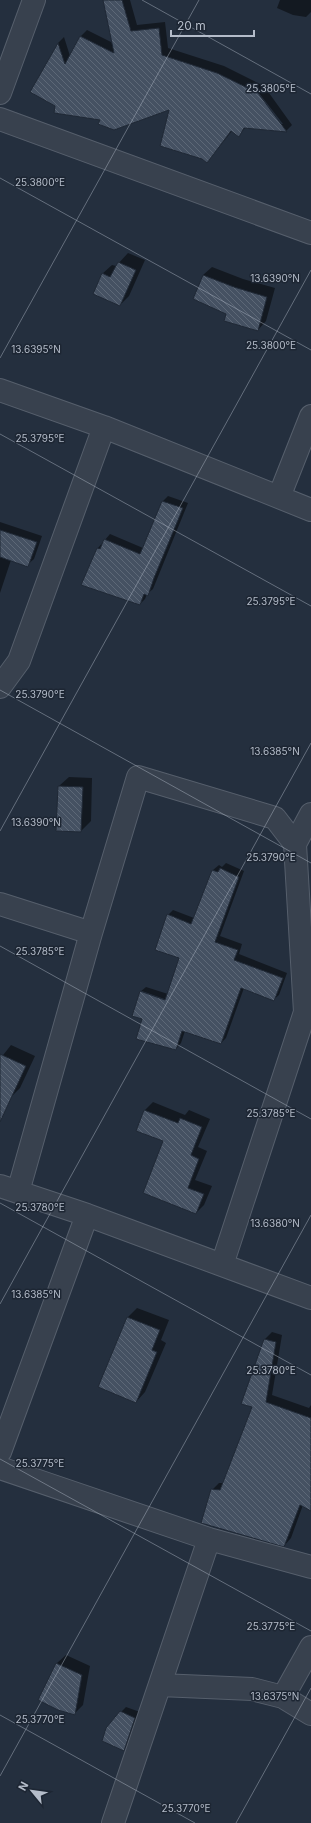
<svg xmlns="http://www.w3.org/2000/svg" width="311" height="1823" viewBox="0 0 311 1823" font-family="Inter,sans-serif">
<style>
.shadow{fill:#0007;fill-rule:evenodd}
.building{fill:url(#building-back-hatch);stroke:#1f2835}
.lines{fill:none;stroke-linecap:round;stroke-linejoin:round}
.street-casing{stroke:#565f6c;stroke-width:24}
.street{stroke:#38414e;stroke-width:22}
.ticks{fill:none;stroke:#b4bcc9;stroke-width:1;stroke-opacity:0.45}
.ticks-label{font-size:10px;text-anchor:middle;fill:#b4bcc9;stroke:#1d2633;stroke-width:3;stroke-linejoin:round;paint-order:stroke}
</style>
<defs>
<pattern id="building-back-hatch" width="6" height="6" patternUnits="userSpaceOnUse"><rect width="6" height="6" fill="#455162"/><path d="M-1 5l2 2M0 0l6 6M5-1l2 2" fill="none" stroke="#5d6877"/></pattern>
</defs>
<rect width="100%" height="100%" fill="#242f3e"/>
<!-- shadow -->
<path class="shadow" d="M104 0H130L137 25 165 22 168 48 224 66 264 86 292 125 286 131 246 127 239 135 232 131 207 162 171 109 101 119 56 106 31 92 58 43 64 37 70 56 80 37 87 30 113 43ZM255 88 283 124H280L254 89Z
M280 0H311V12L306 17 293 15 277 8Z
M128 253 145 260 129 296 120 305 102 274 112 265 116 266Z
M212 267 243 279 275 288 266 321 258 330 228 314 194 299 203 275Z
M168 496 188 503 153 589 147 594 145 599 140 604 83 584 98 548 110 534 143 548 163 501Z
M0 522 42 536 34 559 27 565 11 560 0 593Z
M69 777 92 778 91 821 81 831 59 786Z
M226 863 244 871 220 936 242 944 239 954 287 973 279 995 273 1000 244 988 226 1038 221 1043 185 1031 181 1043 176 1049 144 1019 140 992 146 987 168 994 181 957 168 915 173 910 194 918 213 870 219 865 222 867ZM142 991 170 1001V1002L142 993Z
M11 1045 35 1056 20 1088 11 1097 0 1092V1059Z
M153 1102 185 1115 189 1110 210 1119 198 1147 207 1151 195 1180 212 1186 204 1205 196 1213 164 1140 138 1130 145 1110Z
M137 1308 169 1320 161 1340 166 1343 145 1392 136 1402 99 1387 128 1317Z
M272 1332 282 1335 272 1395 309 1408 311 1405V1502L303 1505 291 1538 284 1546 212 1490 219 1483H224L253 1406 243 1403 265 1339Z
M66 1655 90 1666 83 1705 74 1714 39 1700 57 1663Z
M126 1707 140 1712 129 1744 124 1750 121 1712Z"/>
<!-- building -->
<path class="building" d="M103 0H122L131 31 159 28 162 55 217 73 258 93 287 132 244 128 239 137 231 131 207 163 202 159 160 146 169 110 114 130 98 124 100 120 54 113 55 106 30 92 58 43 65 64 80 36 114 53Z
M118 262 136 270 120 306 93 294 102 273 110 277Z
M203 275 234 287 267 297 258 331 224 321 226 314 193 299Z
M162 501 183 508 154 578 148 596 144 594 140 605 81 585 97 548 100 549 104 539 140 554Z
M0 530 37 542 28 567 0 557Z
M58 786 83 787 81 832 56 831Z
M220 868 239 877 215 942 238 950 234 960 283 978 274 1001 241 988 221 1044 182 1031 176 1050 136 1039 142 1019 132 1016 140 991 165 1000 179 958 155 950 167 914 191 924 212 870 218 872Z
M0 1054 26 1066 0 1122Z
M144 1110 178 1123 180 1118 202 1127 191 1155 199 1159 188 1188 204 1194 196 1214 143 1193 163 1141 136 1131Z
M127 1317 160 1330 152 1350 157 1352 136 1403 98 1387Z
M264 1339 276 1342 266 1402 311 1418V1511L300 1505 284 1547 201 1523 211 1489 220 1490 252 1407 241 1404Z
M56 1663 82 1675 75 1715 58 1710 38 1700Z
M120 1711 135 1718 124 1751 102 1741 106 1728Z"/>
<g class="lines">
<defs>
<path id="street" d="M0 93 34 0
M0 119 311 233
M0 390 104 427 311 510
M279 497 311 416
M0 687 19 661 104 427
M0 904 91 933 138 777 275 818 295 844
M0 1186 87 1215 311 1298
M18 1192 91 933
M222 1265 305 1012 295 844 311 814
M0 1452 87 1215
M0 1468 209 1539 311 1567
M160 1685 252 1689 283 1697 311 1714
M283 1697 311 1647
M113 1823 209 1539"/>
</defs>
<!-- street casing -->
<use href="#street" class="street-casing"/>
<!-- street -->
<use href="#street" class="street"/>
</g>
<!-- ticks -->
<path class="ticks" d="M142 0 311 94M0 178 311 350M0 358 199 0M0 434 311 606M0 690 311 863M0 831 311 270M0 946 311 1119M0 1203 311 1375M0 1304 311 743M0 1459 311 1631M0 1715 195 1823M0 1776 311 1215M236 1823 311 1688"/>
<g class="ticks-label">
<text x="271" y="92">25.3805°E</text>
<text x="40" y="186">25.3800°E</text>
<text x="275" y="282">13.6390°N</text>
<text x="271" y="349">25.3800°E</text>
<text x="36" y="353">13.6395°N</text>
<text x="40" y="442">25.3795°E</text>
<text x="271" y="605">25.3795°E</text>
<text x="40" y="698">25.3790°E</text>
<text x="275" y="755">13.6385°N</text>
<text x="36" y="826">13.6390°N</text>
<text x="271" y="861">25.3790°E</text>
<text x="40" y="955">25.3785°E</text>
<text x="271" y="1117">25.3785°E</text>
<text x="40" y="1211">25.3780°E</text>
<text x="275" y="1227">13.6380°N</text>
<text x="36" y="1298">13.6385°N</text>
<text x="271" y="1374">25.3780°E</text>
<text x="40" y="1467">25.3775°E</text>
<text x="271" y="1630">25.3775°E</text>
<text x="275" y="1700">13.6375°N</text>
<text x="40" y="1723">25.3770°E</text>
<text x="186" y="1812">25.3770°E</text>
</g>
<!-- north arrow -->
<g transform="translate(32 1791) rotate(299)" stroke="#1d2633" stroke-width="3" paint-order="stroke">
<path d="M0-3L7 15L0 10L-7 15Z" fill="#b4bcc9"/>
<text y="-6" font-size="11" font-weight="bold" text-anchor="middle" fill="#b4bcc9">N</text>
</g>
<!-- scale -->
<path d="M171 30v6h83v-6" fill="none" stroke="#b4bcc9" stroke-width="2"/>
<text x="177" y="30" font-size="12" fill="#b4bcc9" stroke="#1d2633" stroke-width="3" paint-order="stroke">20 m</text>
</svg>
